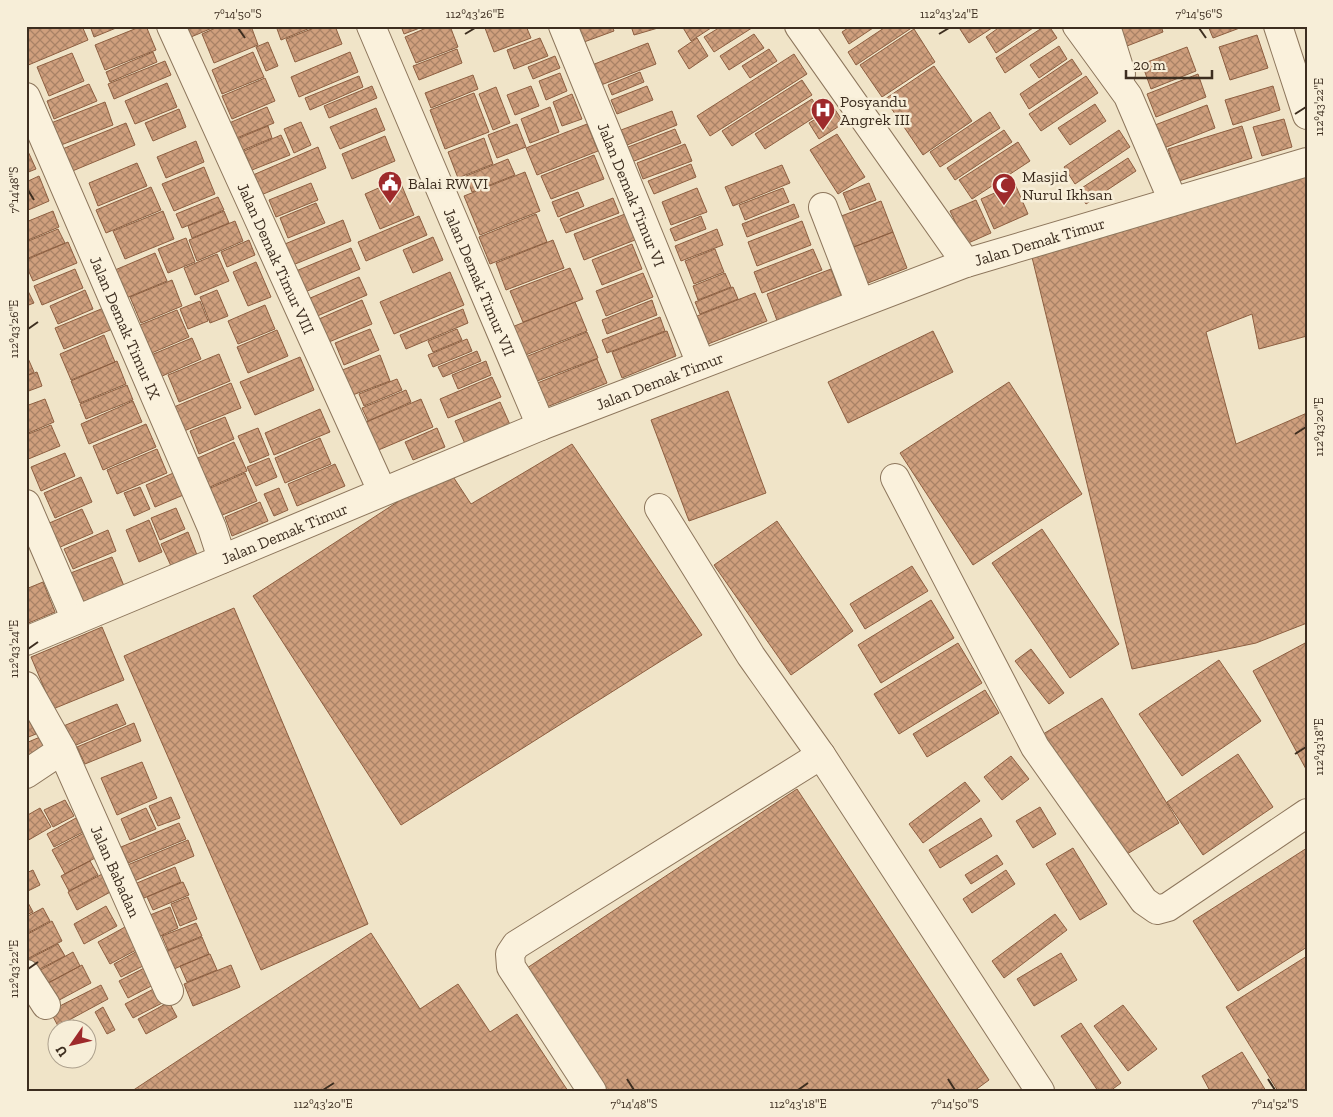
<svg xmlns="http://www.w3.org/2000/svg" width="1333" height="1117" viewBox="0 0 1333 1117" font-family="'Zilla Slab',serif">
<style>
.building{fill:url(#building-cross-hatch);stroke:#8d5f41}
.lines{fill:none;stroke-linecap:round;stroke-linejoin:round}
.minor-casing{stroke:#8d765c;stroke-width:30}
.minor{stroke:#faf1dc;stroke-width:28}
.ticks{fill:none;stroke:#3d2e20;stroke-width:2}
.labels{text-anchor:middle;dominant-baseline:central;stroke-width:5;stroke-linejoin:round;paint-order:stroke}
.poi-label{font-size:16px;fill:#3d2e20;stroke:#f7eed8;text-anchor:start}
.street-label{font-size:16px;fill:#3d2e20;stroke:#f7eed8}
.neatline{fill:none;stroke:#3d2e20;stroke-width:2}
.ticks-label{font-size:12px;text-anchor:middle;fill:#3d2e20}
</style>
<defs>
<pattern id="building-cross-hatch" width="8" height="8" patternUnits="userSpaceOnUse" patternTransform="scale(1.25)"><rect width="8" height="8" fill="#cf9f7d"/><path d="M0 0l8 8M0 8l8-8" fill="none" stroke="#a98266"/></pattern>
</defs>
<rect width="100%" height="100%" fill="#f0e4c8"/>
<!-- building -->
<path class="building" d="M26 26H82L88 40 26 66Z
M90 26H121L94 37Z
M142 26H146L156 50 105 70 95 45Z
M189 26H217L191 37 187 27Z
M220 26H251L258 45 214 63 202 34Z
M276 26H315L281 40Z
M319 26H335L342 44 295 62 286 39Z
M401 26H425L404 34Z
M431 26H450L458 47 416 63 405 37Z
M489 26H526L531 38 494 52 485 28Z
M577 26H612L614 31 584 42Z
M631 26H657L658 28 634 35Z
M682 26H714L691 41Z
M722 26H755L714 52 704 37Z
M851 26H876L849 44 842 32Z
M887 26 913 27 856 65 848 52Z
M958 26H995L969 43Z
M1001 26H1036L996 53 986 37Z
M1045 26H1049L1057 38 1005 73 996 58Z
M1119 26H1161L1163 32 1127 46Z
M1208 26H1245L1213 38Z
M914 29 935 62 882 97 860 65Z
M754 34 764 48 729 70 720 56Z
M1257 35 1268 68 1230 80 1219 47Z
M540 38 548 56 514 69 507 50Z
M697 38 708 56 689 69 678 51Z
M268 42 278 66 266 71 256 47Z
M648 43 656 64 601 85 592 65Z
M1059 46 1067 59 1039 78 1030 65Z
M1187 47 1196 71 1151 89 1142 64Z
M457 49 462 63 419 80 413 66Z
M769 49 777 61 750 78 742 66Z
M153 52 157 62 110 82 106 72Z
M253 52 264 77 222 94 212 70Z
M350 52 358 72 299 97 291 77Z
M72 53 84 81 49 96 37 67Z
M794 54 807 74 710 136 697 116Z
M555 56 560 68 533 79 528 67Z
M1072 59 1082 74 1029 109 1020 94Z
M165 61 171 75 114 99 108 84Z
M934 66 972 121 923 155 885 99Z
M640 72 644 82 612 95 608 85Z
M560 73 567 91 546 100 539 81Z
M1198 74 1206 97 1156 117 1147 94Z
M473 75 478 89 431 108 425 93Z
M359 76 363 87 310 110 305 98Z
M1086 76 1098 93 1041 131 1029 114Z
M265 78 275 101 232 119 222 96Z
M802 80 812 95 732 146 722 131Z
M167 83 177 107 135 124 125 101Z
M89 84 97 101 54 119 47 101Z
M372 86 377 98 329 118 324 106Z
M531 86 539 106 515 115 507 95Z
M647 86 653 100 617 114 611 100Z
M1273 86 1280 110 1233 125 1225 100Z
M496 87 510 123 493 130 479 94Z
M474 93 489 132 445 149 430 110Z
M572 94 582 119 562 126 553 102Z
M812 99 821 113 765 149 755 134Z
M105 102 113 125 61 145 51 123Z
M1095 104 1106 121 1070 145 1058 128Z
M1207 105 1215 128 1164 148 1155 125Z
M267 107 274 123 229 141 222 126Z
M550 107 559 132 530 143 521 119Z
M376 108 385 130 340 149 330 127Z
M834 108 844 123 819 139 809 123Z
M179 109 186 127 153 141 145 123Z
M672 111 677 125 627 145 621 130Z
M990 112 1000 128 940 167 930 152Z
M1284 119 1292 147 1262 156 1253 127Z
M301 122 311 145 294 153 284 129Z
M126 123 135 145 70 172 60 150Z
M517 124 526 147 497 158 488 135Z
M587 124 598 151 537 175 526 148Z
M268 126 272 138 236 153 232 141Z
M1242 126 1252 158 1179 181 1168 149Z
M675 129 681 143 629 163 623 149Z
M1004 130 1012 142 955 180 947 168Z
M1119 130 1130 147 1075 184 1064 167Z
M837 134 865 177 838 194 810 150Z
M281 135 290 155 252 170 244 151Z
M385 136 395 161 352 179 342 154Z
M484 138 493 164 458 178 448 152Z
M196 141 204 162 166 178 157 157Z
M1018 142 1030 161 972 199 959 180Z
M685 144 692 161 643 179 637 163Z
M26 147 36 169 26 173Z
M318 147 326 168 261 195 253 175Z
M594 155 604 179 551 199 541 176Z
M1128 158 1136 171 1086 204 1077 191Z
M508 159 515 175 472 192 466 176Z
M137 163 147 186 98 206 89 183Z
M691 164 696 177 654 194 648 181Z
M782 165 790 183 733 206 725 187Z
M204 167 215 194 174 211 162 184Z
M525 172 540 211 480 235 464 196Z
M1307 173V336L1259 349 1252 314 1206 332 1236 444 1307 413V623L1256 643 1132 669 1030 249Z
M39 176 49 201 26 211V182Z
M399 179 414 215 380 229 365 194Z
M311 183 318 200 276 217 269 200Z
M869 183 876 200 850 210 843 193Z
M1015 184 1028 214 994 229 981 199Z
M151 187 161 210 106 233 96 210Z
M697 188 707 212 671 225 662 202Z
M783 188 789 202 745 220 739 205Z
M578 192 584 206 558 217 552 202Z
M218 197 224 210 182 228 176 214Z
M613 198 619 213 566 233 560 219Z
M976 200 991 233 966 244 950 211Z
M881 201 893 232 848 249 836 218Z
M316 203 325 223 288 238 280 218Z
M794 204 799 217 747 237 742 224Z
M53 211 59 227 26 241V222Z
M163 211 174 239 125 259 113 231Z
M224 211 229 223 192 238 188 226Z
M536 214 547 242 490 264 479 237Z
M625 214 635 240 584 260 574 234Z
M419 216 427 235 366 261 358 242Z
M701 216 706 229 675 241 670 229Z
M343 220 351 241 288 267 280 246Z
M235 221 243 241 197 261 189 240Z
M802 221 811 245 757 266 748 242Z
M58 229 65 243 26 259V242Z
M717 229 723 245 681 261 675 246Z
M893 232 907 268 855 288 841 252Z
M433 237 443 260 413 273 403 250Z
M186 238 195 262 168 273 158 249Z
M249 240 255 255 227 267 221 252Z
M553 240 564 268 506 290 496 263Z
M68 242 77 263 33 281 26 265V260Z
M632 244 642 269 602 285 592 260Z
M351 248 360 269 305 292 296 271Z
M715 249 724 272 694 284 685 261Z
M813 249 822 270 762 293 754 272Z
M155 253 167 281 126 298 115 270Z
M217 254 229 281 195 295 184 268Z
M256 262 271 297 248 306 233 272Z
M570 268 583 299 523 322 510 291Z
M75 269 83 288 42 305 34 286Z
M831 269 842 298 778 323 767 294Z
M450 272 464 305 394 334 380 302Z
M643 273 653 297 606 316 596 291Z
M725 273 731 287 698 300 693 286Z
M359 277 367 295 315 317 308 299Z
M172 280 182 306 141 323 130 297Z
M733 287 738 299 700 314 695 302Z
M26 289H27L34 303 26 306Z
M85 290 93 309 58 324 50 306Z
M217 290 228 316 210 323 200 297Z
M755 293 767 321 708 344 697 316Z
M362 300 372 324 329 342 319 319Z
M652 300 657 315 607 334 602 320Z
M200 301 208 321 188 329 180 309Z
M575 302 587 331 523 356 512 327Z
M265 305 275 329 238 344 228 321Z
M106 307 115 328 64 349 55 328Z
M463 309 468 323 406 349 400 335Z
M177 310 189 337 147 355 135 327Z
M660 317 665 331 607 353 602 340Z
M370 329 379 350 344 365 335 343Z
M457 329 462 340 433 352 428 341Z
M277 330 288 356 248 373 237 347Z
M667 331 676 356 622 378 612 352Z
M933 331 953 372 848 423 828 382Z
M587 332 598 358 532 383 523 358Z
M104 335 115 362 71 380 60 354Z
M192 338 201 359 160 377 151 355Z
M467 339 472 351 433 367 428 355Z
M477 351 481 361 443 377 438 367Z
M219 354 230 381 179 402 168 375Z
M380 355 390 381 350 396 340 371Z
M27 356 34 372 26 376V357Z
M300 357 314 390 255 415 240 382Z
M597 359 607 383 544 408 535 384Z
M117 361 126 384 80 403 71 381Z
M486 361 491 375 458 389 452 375Z
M37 372 42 386 26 392V376Z
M492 377 501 397 448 418 440 399Z
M397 379 402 390 364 406 359 394Z
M1009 382 1082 494 973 565 900 453Z
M231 383 241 408 184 431 174 407Z
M127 385 133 400 86 419 80 404Z
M406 390 411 402 368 421 362 408Z
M728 391 766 493 689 521 651 420Z
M45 399 54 422 26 434V406Z
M421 399 433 427 369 454 357 426Z
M133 401 142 422 89 444 81 424Z
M500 402 511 427 466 446 455 421Z
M320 409 330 432 274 455 265 433Z
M225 417 234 439 199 454 190 431Z
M146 424 156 447 103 470 93 446Z
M51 425 60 446 26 460V435Z
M258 428 269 455 250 463 238 436Z
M437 428 445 447 413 460 405 442Z
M320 438 331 464 285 483 275 458Z
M234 442 247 471 203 490 191 461Z
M572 444 702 635 401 825 253 596 448 469 471 504Z
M157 449 167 473 117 494 107 470Z
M65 453 75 476 41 491 31 467Z
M269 458 277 477 256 486 247 467Z
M335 464 345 486 297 506 288 484Z
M178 471 188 493 155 507 146 485Z
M245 473 257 501 220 516 208 489Z
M81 477 92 502 55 518 44 493Z
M140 487 150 509 134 516 124 493Z
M279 488 288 510 274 516 264 494Z
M260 502 268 521 232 536 225 517Z
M176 508 185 529 160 540 151 518Z
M82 509 93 533 58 548 47 524Z
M149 520 162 552 139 562 126 530Z
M777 521 853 631 791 675 714 565Z
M1042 529 1119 644 1070 678 992 563Z
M108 530 116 551 73 569 64 549Z
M188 532 197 555 171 566 161 544Z
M112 557 124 586 80 603 68 574Z
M912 566 928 591 865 629 850 604Z
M43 582 55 612 26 624V589Z
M931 600 954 638 881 683 858 645Z
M234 608 368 924 261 970 124 656Z
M102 627 124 680 53 709 31 657Z
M1307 642V771L1253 671Z
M958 643 982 683 899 734 874 694Z
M1031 649 1064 693 1049 704 1015 661Z
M1219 660 1261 721 1182 776 1139 714Z
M985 690 999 713 927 757 913 734Z
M1102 698 1179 823 1117 860 1040 736Z
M117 704 126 724 69 748 61 727Z
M29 720 36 734 26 738V721Z
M134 723 141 741 85 764 77 747Z
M40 737 49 755 26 766V743Z
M1238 754 1273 807 1203 855 1167 802Z
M1011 756 1029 779 1002 800 984 777Z
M142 762 157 798 117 815 101 778Z
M965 782 980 801 923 843 909 824Z
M797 789 989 1080 974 1091H604L524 970Z
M171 797 180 818 158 826 149 806Z
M65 800 74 816 53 827 44 810Z
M1040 807 1056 834 1033 848 1016 821Z
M40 808 51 827 27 841 26 839V816Z
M146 808 156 829 130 840 121 819Z
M76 818 83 832 54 847 47 834Z
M981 818 992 836 940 868 929 850Z
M179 823 186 839 128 863 121 847Z
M84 833 97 857 65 874 52 850Z
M188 840 194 856 132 882 125 866Z
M1073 848 1107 904 1080 920 1046 864Z
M1307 848V947L1238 991 1193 921Z
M997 855 1003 864 971 884 965 875Z
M90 861 98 875 69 891 61 876Z
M175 867 181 882 144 898 137 883Z
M33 870 40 885 26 892V873Z
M1006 870 1015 884 972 913 963 899Z
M106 872 116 889 77 910 68 892Z
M183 882 189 895 153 910 147 897Z
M188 897 197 919 180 926 171 904Z
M26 899 33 912 26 915Z
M106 906 117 926 84 944 74 924Z
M170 907 178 928 158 937 150 915Z
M43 908 50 921 26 934V917Z
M1055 914 1067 930 1004 978 992 961Z
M52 921 62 941 27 959 26 956V935Z
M196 923 202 936 168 950 162 936Z
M125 927 138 949 110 964 98 942Z
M371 933 420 1009 458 984 490 1032 517 1014 568 1091H132Z
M202 937 209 954 174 969 167 951Z
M58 944 65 956 36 971 29 959Z
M141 949 149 963 121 977 114 964Z
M73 952 80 966 42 986 35 973Z
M1061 953 1077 980 1034 1006 1017 979Z
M210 954 217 970 187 982 180 966Z
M1307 956V1091H1278L1226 1007Z
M152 964 161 981 128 998 119 981Z
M82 965 91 983 50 1005 41 987Z
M231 965 240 987 193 1006 184 984Z
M101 985 108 999 58 1026 50 1011Z
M161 985 168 1000 133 1018 125 1004Z
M169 1002 177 1017 146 1034 138 1019Z
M1123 1005 1157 1049 1128 1071 1094 1026Z
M103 1007 115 1030 107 1034 95 1012Z
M74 1020 79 1030H68L65 1025Z
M1081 1023 1121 1083 1110 1091H1098L1061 1036Z
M1242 1052 1266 1091H1210L1202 1076Z"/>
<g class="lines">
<defs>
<g id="minor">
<path id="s1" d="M171 26 382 491"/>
<path id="s2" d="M371 26 541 426"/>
<path id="s3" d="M563 26 701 364"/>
<path d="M799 26 966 263"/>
<path d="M1077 26 1128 96 1173 201"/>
<path d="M1106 26 1121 74"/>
<path d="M1278 26 1307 115"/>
<path id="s4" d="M26 97 212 528 222 559"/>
<path d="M823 207 860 303"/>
<path d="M895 478 1035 747 1144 901 1157 910 1168 907 1307 813"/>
<path d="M26 504 76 620"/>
<path d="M659 508 751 656 821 755 1040 1091"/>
<path id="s5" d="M26 641 541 426 966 263 1307 162"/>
<path id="s6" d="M26 686 62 750 169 991"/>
<path d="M26 774 62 750"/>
<path d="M26 974 46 1005"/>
<path d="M592 1091 511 967 510 954 516 945 821 755"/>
</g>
</defs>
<!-- minor casing -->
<use href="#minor" class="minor-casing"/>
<!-- minor -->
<use href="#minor" class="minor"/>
</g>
<!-- ticks -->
<path class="ticks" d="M238 28 245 38M1199 28 1206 38M465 34 475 28M939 34 949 28M1295 114 1306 107M28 190 34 200M28 329 38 322M1295 434 1306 427M28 649 38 642M1295 754 1306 747M28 969 38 962M627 1079 634 1090M948 1079 955 1090M1268 1079 1275 1090M323 1090 334 1083M798 1090 808 1083"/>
<!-- icons -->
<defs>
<symbol id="hospital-pin" viewBox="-11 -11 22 30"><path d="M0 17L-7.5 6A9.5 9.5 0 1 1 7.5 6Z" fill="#9e2a2b" stroke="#f7eed8"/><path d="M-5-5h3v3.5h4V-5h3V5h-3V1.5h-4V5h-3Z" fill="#fff"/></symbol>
<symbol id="civic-pin" viewBox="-11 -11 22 30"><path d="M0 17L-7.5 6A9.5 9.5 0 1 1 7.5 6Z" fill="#9e2a2b" stroke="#f7eed8"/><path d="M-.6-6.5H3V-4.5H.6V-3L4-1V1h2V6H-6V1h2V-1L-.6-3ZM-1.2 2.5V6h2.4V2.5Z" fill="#fff"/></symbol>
<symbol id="mosque-pin" viewBox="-11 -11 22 30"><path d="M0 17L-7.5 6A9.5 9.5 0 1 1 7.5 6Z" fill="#9e2a2b" stroke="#f7eed8"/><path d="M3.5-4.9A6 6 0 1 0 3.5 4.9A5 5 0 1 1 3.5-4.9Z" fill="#fff"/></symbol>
</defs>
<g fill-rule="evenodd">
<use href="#hospital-pin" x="809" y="96" width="28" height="38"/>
<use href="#civic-pin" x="376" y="169" width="28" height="38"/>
<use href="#mosque-pin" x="990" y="171" width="28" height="38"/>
</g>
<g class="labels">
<!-- poi labels -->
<g class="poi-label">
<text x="840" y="101">Posyandu<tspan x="840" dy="18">Angrek III</tspan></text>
<text x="1022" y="176">Masjid<tspan x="1022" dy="18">Nurul Ikhsan</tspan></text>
<text x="408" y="183">Balai RW VI</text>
</g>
<!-- street labels -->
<g class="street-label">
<text stroke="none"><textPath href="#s3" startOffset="182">Jalan Demak Timur VI</textPath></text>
<text stroke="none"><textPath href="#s5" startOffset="1090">Jalan Demak Timur</textPath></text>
<text stroke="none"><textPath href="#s1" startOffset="255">Jalan Demak Timur VIII</textPath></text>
<text stroke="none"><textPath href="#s2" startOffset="278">Jalan Demak Timur VII</textPath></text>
<text stroke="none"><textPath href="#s4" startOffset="251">Jalan Demak Timur IX</textPath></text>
<text stroke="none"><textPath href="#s5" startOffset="685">Jalan Demak Timur</textPath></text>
<text stroke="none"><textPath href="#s5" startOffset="280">Jalan Demak Timur</textPath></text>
<text stroke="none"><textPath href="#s6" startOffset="206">Jalan Babadan</textPath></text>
</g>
</g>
<!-- border -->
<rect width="1333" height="1117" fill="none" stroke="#f7eed8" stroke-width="55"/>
<!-- north arrow -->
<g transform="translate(72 1044) rotate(236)"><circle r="24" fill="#f7eed8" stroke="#ada18e"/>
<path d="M0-4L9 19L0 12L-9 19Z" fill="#9e2a2b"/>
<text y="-8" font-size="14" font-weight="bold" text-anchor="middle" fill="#3d2e20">U</text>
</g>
<!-- scale -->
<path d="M1126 70v8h86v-8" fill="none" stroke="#3d2e20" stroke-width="2.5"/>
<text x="1133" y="70" font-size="15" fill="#3d2e20" stroke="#f7eed8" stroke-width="4" paint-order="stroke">20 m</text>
<rect x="28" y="28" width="1278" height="1062" class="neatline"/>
<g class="ticks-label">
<text x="238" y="18">7°14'50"S</text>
<text x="475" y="18">112°43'26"E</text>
<text x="949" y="18">112°43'24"E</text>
<text x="1199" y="18">7°14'56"S</text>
<text transform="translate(1319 107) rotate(-90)" y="4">112°43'22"E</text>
<text transform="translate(14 190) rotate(-90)" y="4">7°14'48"S</text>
<text transform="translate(14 329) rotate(-90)" y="4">112°43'26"E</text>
<text transform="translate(1319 427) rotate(-90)" y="4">112°43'20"E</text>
<text transform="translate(14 649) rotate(-90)" y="4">112°43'24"E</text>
<text transform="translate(1319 747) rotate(-90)" y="4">112°43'18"E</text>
<text transform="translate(14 969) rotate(-90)" y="4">112°43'22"E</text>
<text x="323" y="1108">112°43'20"E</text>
<text x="634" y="1108">7°14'48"S</text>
<text x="798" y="1108">112°43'18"E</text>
<text x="955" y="1108">7°14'50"S</text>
<text x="1275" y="1108">7°14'52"S</text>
</g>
</svg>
